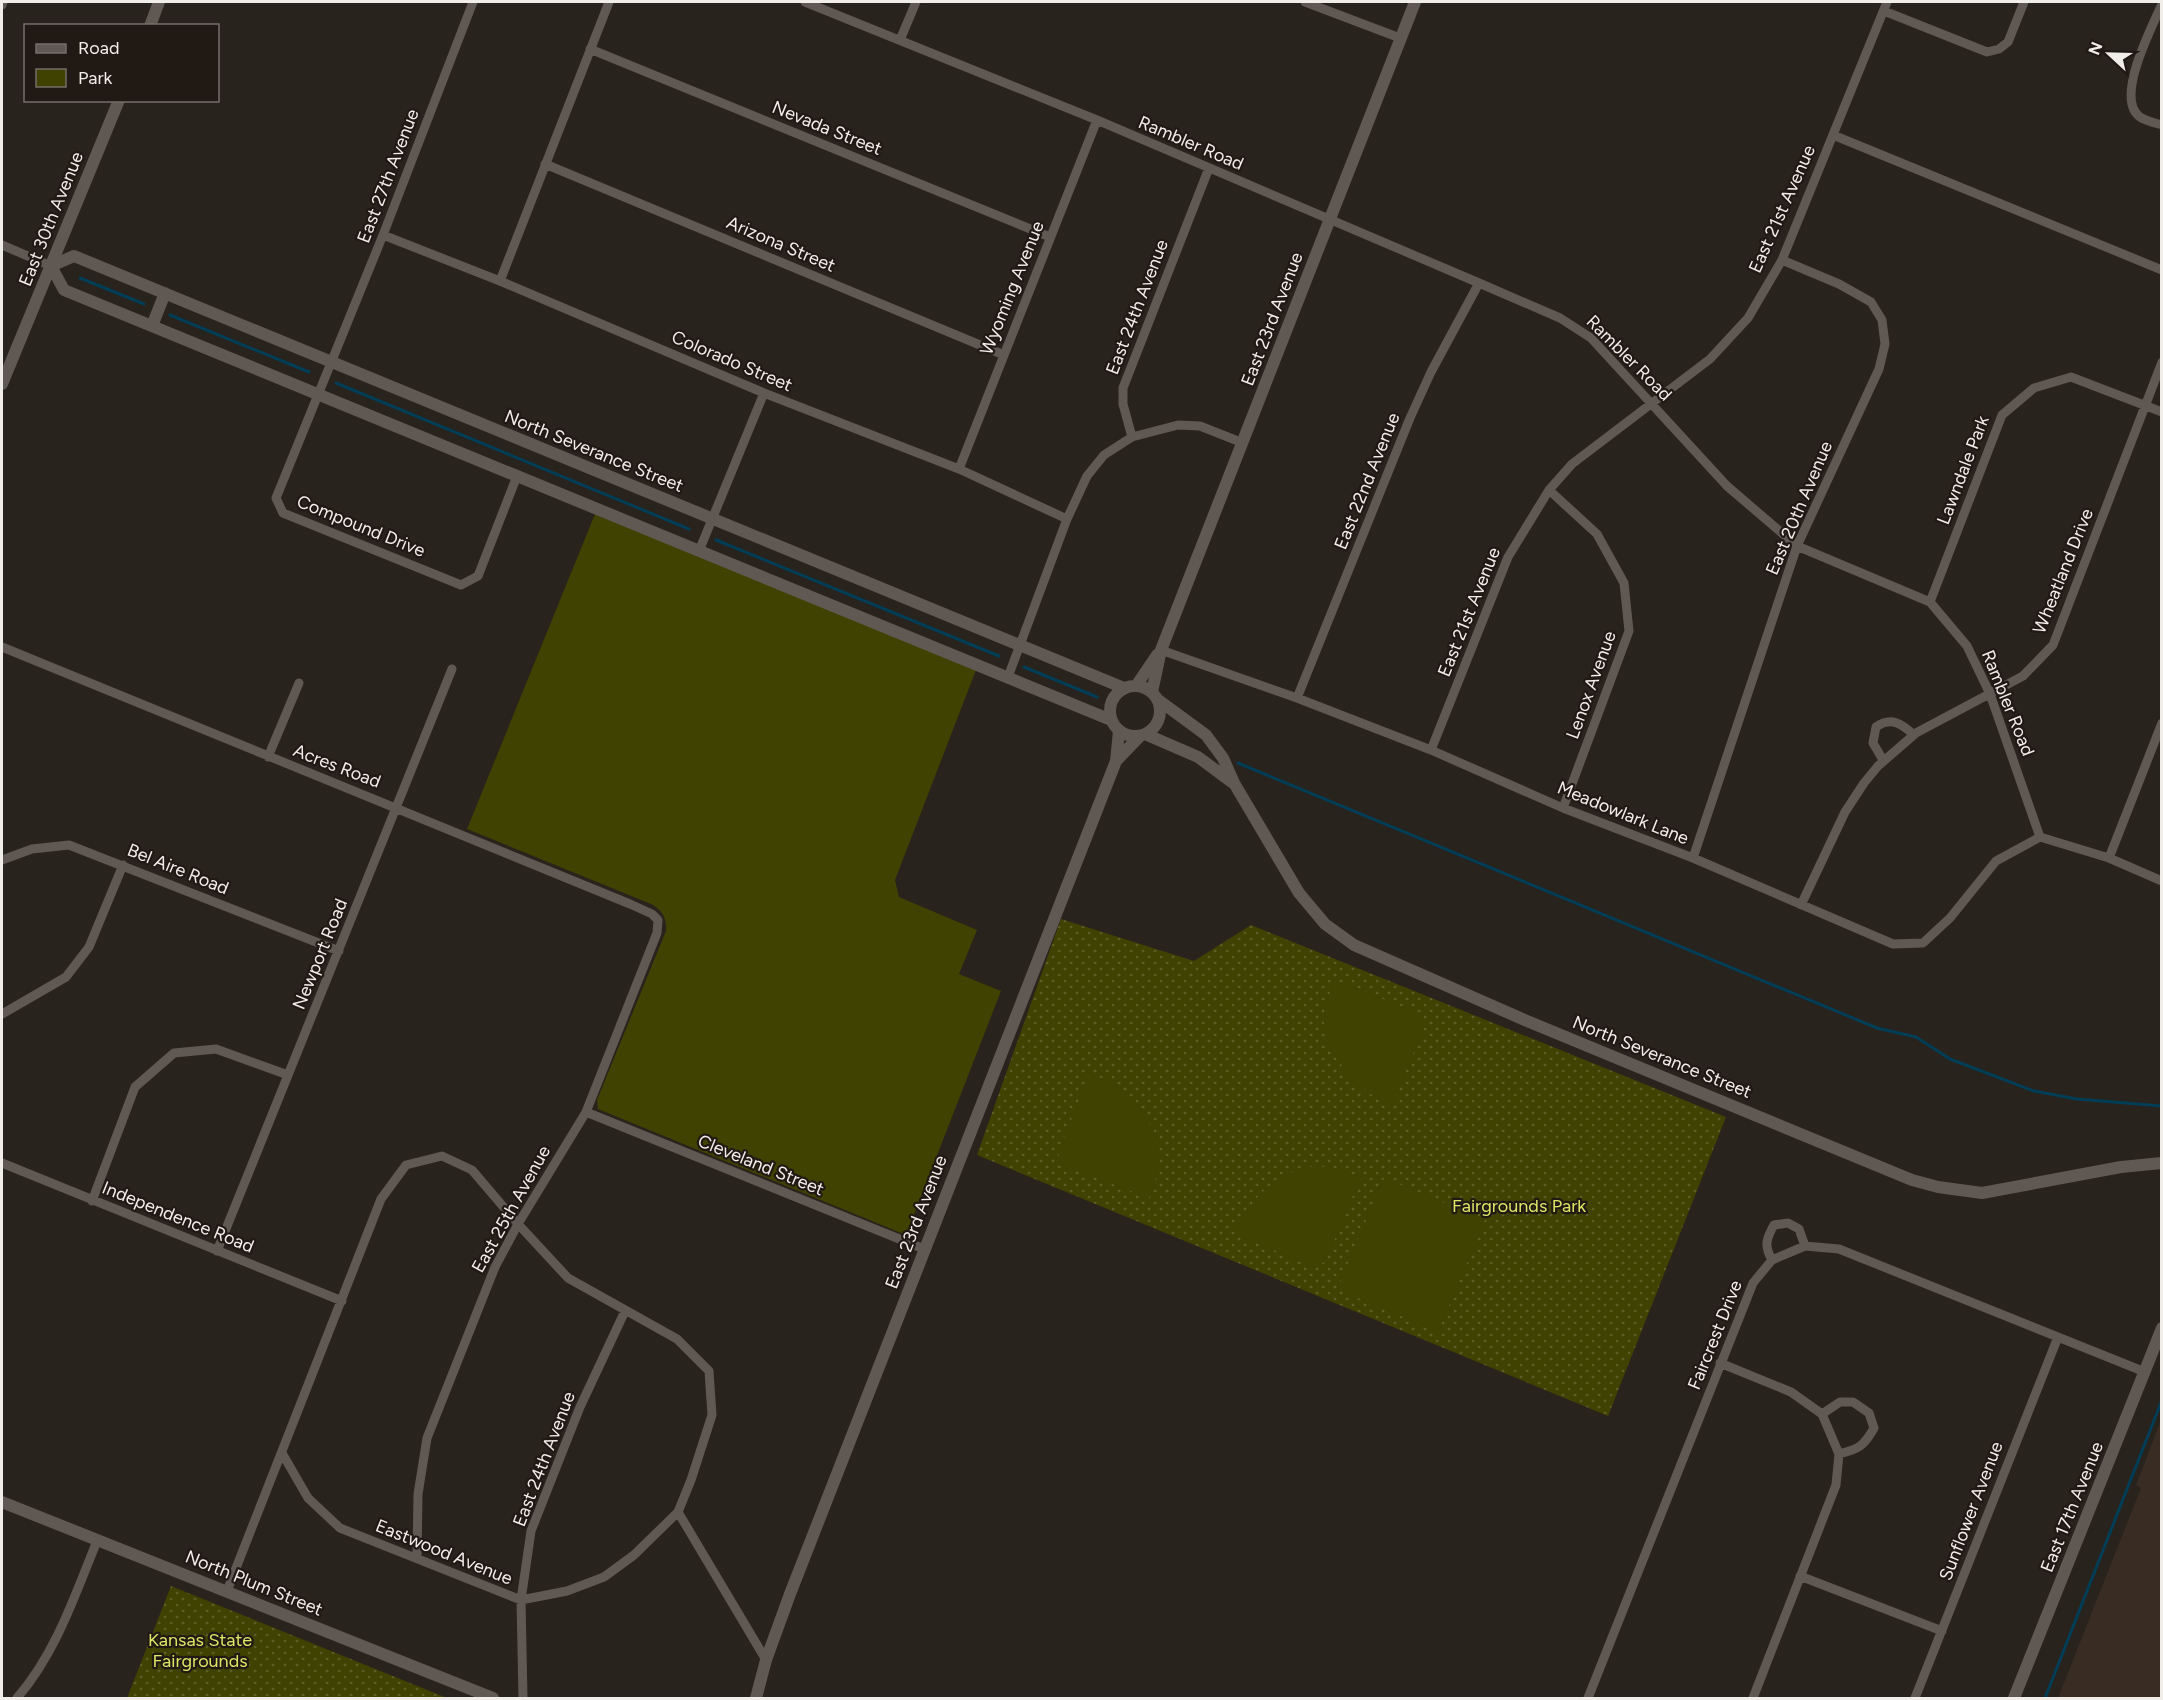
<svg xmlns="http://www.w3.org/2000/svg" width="2163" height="1700" viewBox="0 0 2163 1700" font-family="Figtree,sans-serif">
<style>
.built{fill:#382c23}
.green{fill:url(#green-dots)}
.pitch{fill:#3f4200}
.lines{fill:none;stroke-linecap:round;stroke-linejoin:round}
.stream{stroke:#003e58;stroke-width:3}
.street{stroke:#605852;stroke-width:9}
.secondary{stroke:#605852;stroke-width:12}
.labels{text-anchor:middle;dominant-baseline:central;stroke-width:4.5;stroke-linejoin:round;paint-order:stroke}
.street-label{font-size:18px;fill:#f1ede9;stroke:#201914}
.park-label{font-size:18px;fill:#dfe666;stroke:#201914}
</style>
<defs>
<pattern id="green-dots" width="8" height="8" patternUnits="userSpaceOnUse" patternTransform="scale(1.5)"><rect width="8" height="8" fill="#3f4200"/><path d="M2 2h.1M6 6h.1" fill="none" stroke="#5b5e25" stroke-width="1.8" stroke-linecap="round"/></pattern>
</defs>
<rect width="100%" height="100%" fill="#29231d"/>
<!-- built -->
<path class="built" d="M2161 1420V1698H2058L2141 1488 2136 1485Z"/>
<!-- green -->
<path class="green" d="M1061 919 1194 961 1251 925 1726 1117 1608 1416 977 1155Z
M171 1586 447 1698H127Z"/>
<!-- pitch -->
<path class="pitch" d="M595 514 976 670 895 880 899 897 977 930 959 974 1001 991 906 1235 598 1109 597 1100 666 931C667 918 662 910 651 904L467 829Z
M1334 980 1419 1013 1425 1025 1392 1105 1372 1095 1351 1080 1329 1046 1324 1028 1325 1006Z
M1090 1072 1110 1083 1131 1097 1154 1131 1158 1149V1172L1149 1198 1063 1165 1058 1153Z
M1313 1166 1335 1168 1361 1177 1325 1262 1313 1267 1234 1233C1254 1196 1271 1176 1313 1166Z
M1384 1178 1485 1220 1438 1332 1337 1289Z"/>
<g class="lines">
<!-- stream -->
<path class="stream" d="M80 278 144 304
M170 315 309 372
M336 383 689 529
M716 540 999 656
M1024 667 1097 697
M1238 763 1877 1028 1916 1037 1950 1059 2034 1091 2077 1099 2162 1106
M2045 1698 2162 1400"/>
<!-- street -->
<path class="street" d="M473 2 383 235 276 498 283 513 461 585 478 576 517 476
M805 2 1097 120 1479 283 1560 318 1591 338 1727 486 1797 546 1930 602 1967 646 1990 694 2040 837
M1305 2 1400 38
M2162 4C2152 27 2114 99 2140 117 2146 121 2155 123 2162 125
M2 5 3 2
M1884 11 1987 52 1999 49 2008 42 2024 2
M900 40 916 2
M590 49 1050 237
M1833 135 2162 270
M545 164 1004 355
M383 235 500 281 764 393 959 469 1067 519
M2 245 51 266
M500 281 609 2
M1132 437 1178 425 1200 426 1243 443
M959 469 1097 120
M1549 490 1597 534 1624 583 1629 631 1563 808
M699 551 764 393
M1930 602 2002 415 2034 388 2071 377 2162 412
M2 647 630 904 652 914 658 920 657 933 586 1112 518 1224 495 1267 427 1438 418 1494 417 1558
M1161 650 1297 698 1431 750 1563 808 1693 858 1893 944 1923 943 1950 918 1996 861 2040 837
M1008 677 1067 519 1087 476 1104 455 1132 437 1123 404V388L1209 168
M1297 698 1410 418 1431 372 1479 283
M1431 750 1508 557 1549 490 1572 464 1710 359 1748 318 1782 260 1887 2
M268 757 299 683
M1883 760 1873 743 1876 727C1891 716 1902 724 1914 735
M2040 837 2109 858 2162 881
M1693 858 1797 546 1879 369 1885 344 1882 320 1871 302 1839 284 1782 260
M2109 858 2162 723
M2 860 32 849 69 845 339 951
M1801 905 1845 812 1864 783 1878 766 1916 733 2023 676 2053 645 2162 362
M2 1014 66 977 89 947 123 865
M586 1112 924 1249
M2 1163 342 1301
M92 1201 135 1087 174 1053 216 1049 288 1075
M217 1251 452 669
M1772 1260C1764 1246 1766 1239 1774 1225L1788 1223 1799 1229 1805 1246
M1720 1363 1791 1392 1822 1414 1839 1454 1836 1485 1753 1698
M1822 1414 1840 1402H1853L1869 1413 1874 1428C1864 1446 1859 1449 1839 1454
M678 1512 766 1660
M1800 1576 1942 1631
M227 1591 381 1199 406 1165 442 1156 472 1170 518 1224 568 1278 677 1339 709 1371 712 1415 691 1480 678 1512 634 1555 604 1577 567 1591 521 1600 340 1528 308 1498 282 1453
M17 1698C56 1653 75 1595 97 1541
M523 1698 521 1600 531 1531 580 1407 625 1311
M1588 1698 1753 1283 1772 1260 1805 1246 1839 1249 2145 1372
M1915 1698 2058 1337"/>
<!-- secondary -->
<path class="secondary" d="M150 26 159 2
M152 326 165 293
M2 384 119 100
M1110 711a25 25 0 1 1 50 0a25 25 0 1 1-50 0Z
M1136 686 1157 655
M1152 692 1161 650 1415 2
M1157 699 1206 735 1223 758 1234 783 1299 893 1325 924 1354 945 1527 1021 1912 1180 1938 1187 1982 1193 2121 1167 2162 1163
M1111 720 64 290 51 266 74 256 1124 688
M1145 734 1198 757 1233 783
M1116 761 1140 736
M2 1502 493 1698
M756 1698 766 1660 790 1594 1116 761 1119 731
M2014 1698 2162 1328"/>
</g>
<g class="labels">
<!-- street labels -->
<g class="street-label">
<text transform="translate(827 128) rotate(22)">Nevada Street</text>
<text transform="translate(1191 143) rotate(23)">Rambler Road</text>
<text transform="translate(388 176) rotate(-69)">East 27th Avenue</text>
<text transform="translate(1782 209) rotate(-66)">East 21st Avenue</text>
<text transform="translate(51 219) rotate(-68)">East 30th Avenue</text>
<text transform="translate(781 244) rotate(23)">Arizona Street</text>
<text transform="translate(1012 288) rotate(-68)">Wyoming Avenue</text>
<text transform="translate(1137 307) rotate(-69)">East 24th Avenue</text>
<text transform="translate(1272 319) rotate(-69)">East 23rd Avenue</text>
<text transform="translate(1629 358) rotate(45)">Rambler Road</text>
<text transform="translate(732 361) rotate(23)">Colorado Street</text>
<text transform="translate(594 451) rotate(22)">North Severance Street</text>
<text transform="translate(1963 470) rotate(-69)">Lawndale Park</text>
<text transform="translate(1367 481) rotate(-68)">East 22nd Avenue</text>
<text transform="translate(1799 508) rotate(-67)">East 20th Avenue</text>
<text transform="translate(361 526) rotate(22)">Compound Drive</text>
<text transform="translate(2063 571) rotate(-68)">Wheatland Drive</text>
<text transform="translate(1469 612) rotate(-68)">East 21st Avenue</text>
<text transform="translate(1591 685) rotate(-70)">Lenox Avenue</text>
<text transform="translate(2008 703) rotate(68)">Rambler Road</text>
<text transform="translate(337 766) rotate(21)">Acres Road</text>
<text transform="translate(1623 813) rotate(22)">Meadowlark Lane</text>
<text transform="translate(178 869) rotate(22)">Bel Aire Road</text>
<text transform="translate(320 954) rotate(-68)">Newport Road</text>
<text transform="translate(1662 1057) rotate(22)">North Severance Street</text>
<text transform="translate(761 1165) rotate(22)">Cleveland Street</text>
<text transform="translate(511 1209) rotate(-61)">East 25th Avenue</text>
<text transform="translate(178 1217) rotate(22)">Independence Road</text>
<text transform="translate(916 1222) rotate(-69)">East 23rd Avenue</text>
<text transform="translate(1715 1335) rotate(-68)">Faircrest Drive</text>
<text transform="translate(544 1459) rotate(-69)">East 24th Avenue</text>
<text transform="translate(2072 1507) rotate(-68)">East 17th Avenue</text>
<text transform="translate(1971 1511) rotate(-69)">Sunflower Avenue</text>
<text transform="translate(444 1552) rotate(22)">Eastwood Avenue</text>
<text transform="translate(254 1583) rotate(22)">North Plum Street</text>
</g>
<!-- park labels -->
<g class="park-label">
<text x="1519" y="1206">Fairgrounds Park</text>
<text x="200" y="1640">Kansas State<tspan x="200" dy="21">Fairgrounds</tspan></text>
</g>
</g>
<!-- border -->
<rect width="2163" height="1700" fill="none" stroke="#f1ede9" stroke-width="6"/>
<!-- legend -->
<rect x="24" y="24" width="195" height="78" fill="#201914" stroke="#746e69" stroke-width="1.5"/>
<rect x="36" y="44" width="30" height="9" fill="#605852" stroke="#746e69" stroke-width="1.5"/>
<text x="78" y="54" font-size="18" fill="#f1ede9">Road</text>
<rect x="36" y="69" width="30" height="18" fill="#3f4200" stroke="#746e69" stroke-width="1.5"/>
<text x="78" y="84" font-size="18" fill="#f1ede9">Park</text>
<!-- north arrow -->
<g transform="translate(2109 54) rotate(292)" stroke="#201914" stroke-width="4.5" paint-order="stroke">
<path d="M0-4.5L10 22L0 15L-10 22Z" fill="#f1ede9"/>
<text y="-9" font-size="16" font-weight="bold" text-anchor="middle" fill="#f1ede9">N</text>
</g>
</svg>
